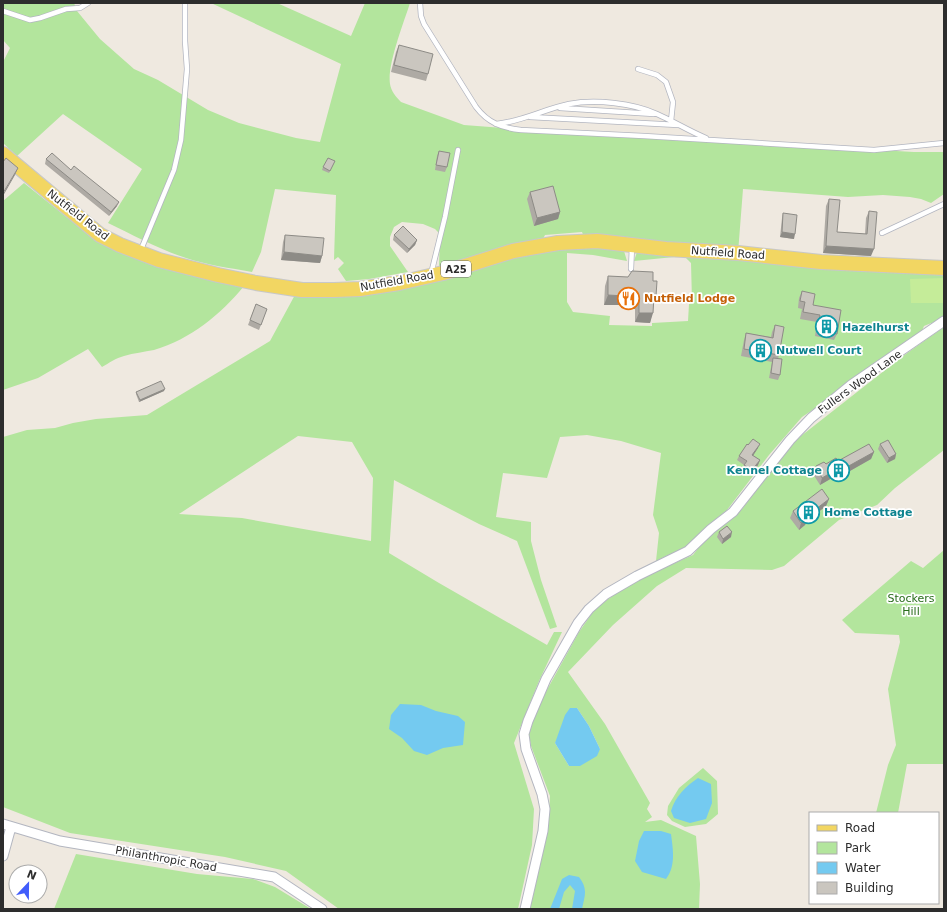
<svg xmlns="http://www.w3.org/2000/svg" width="947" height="912" viewBox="0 0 947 912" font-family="'DejaVu Sans',sans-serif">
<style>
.green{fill:#b3e59d;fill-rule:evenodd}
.pitch{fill:#c5ec99}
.water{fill:#74caf0}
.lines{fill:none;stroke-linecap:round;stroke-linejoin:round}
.lane-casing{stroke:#b3b6c0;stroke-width:6}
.street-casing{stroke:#b3b6c0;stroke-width:11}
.primary-casing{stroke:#c8c8c8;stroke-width:16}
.lane{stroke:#fff;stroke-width:4.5}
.street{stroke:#fff;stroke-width:9}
.primary{stroke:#f2d662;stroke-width:14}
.wall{fill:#aeaaa4}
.shaded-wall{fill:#8d8b86}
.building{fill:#cac6bf;stroke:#8d8b86}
.labels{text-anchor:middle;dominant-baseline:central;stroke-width:3.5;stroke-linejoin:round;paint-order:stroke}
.shield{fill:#fff;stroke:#6c6c6c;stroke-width:1}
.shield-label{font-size:10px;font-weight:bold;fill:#2d2d2d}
.street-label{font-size:11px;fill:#2d2d2d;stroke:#fff}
.food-label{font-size:11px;font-weight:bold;fill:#c56008;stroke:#fff;text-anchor:start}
.culture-label{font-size:11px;font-weight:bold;fill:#0d838f;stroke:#fff;text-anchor:start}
.park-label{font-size:11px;fill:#296d1b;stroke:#fff}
</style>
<rect width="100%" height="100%" fill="#efe9e0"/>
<!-- green -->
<path class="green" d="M3 3H74L77 11 100 39 134 69 158 80 208 110 239 123 296 138 320 142 341 64 211 3H277L351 36 365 3H410C404 22 387 65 390 84 391 91 396 97 401 102L464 125 571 133 914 152H944V194L931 203 921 199 910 197 883 195 848 197 743 189 738 253 586 242 582 232 545 235 542 241 439 266 440 234 435 229 423 224 402 222 394 227 390 237V246L408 272 369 279 346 281 338 269 344 263 338 257 334 260 336 195 275 189 261 252 252 272C230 268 207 265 186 258 158 249 133 235 108 223L142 169 63 114 17 156 3 143V62L10 48 3 40Z
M24 183 95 240 121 253 154 265 244 286C220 315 191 339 154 350 144 352 134 353 124 356 116 358 109 363 102 367L88 349 38 378 3 390V201Z
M571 246 621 249 624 251 627 261 593 255 567 253V302L573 312 610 316 609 325 652 326V323L688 321 689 304 692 301 691 263 684 256 634 261 637 252 768 259 783 265 944 272V318L924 326 921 333 826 402 820 405 802 417 769 455 727 510 706 527 687 546 656 561 659 533 653 515 661 453 621 441 587 435 560 437 547 478 503 473 496 517 531 522V541L541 580 557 627 550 629 517 541 479 524 394 480 389 553 439 583 547 645 554 632H562L539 681 514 743 534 809 532 845 518 909H339L286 871 225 857 70 833 3 807V437L27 430 55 428 73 423 96 419 147 415 270 341 296 293 343 295 526 254ZM298 436 352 442 373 478 371 541 242 518 179 514Z
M944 327V450L895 488 877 505 839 520 784 566 772 570 686 568 657 586 613 625 568 672 605 724 650 803 647 809 652 817 645 822 661 820 696 836 700 884 699 909H528L549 818 550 796 531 746 528 730 538 706 579 632 595 609 615 594 643 577 693 555 706 538 731 520 742 509 786 451 801 436 903 356ZM577 708 589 726 600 749 569 766 555 743Z
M944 550V764H907L898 813H876L888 765 896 745 888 689 900 642 899 635 855 633 842 620 911 561 923 568Z
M703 768 717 781 718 814 706 824 685 827 672 821 667 815 668 806 679 788Z
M76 854 197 874 253 879 275 887 311 909H54Z"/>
<!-- pitch -->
<path class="pitch" d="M944 278V303H911L910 279Z"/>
<!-- water -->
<path class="water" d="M400 704 421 705 436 711 458 716 465 722 463 745 443 748 427 755 414 751 402 738 389 729 391 715Z
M570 708H577L589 726 600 749 597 756 580 766H569L555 743 565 715Z
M698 778 711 784 712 803 706 819 690 823 674 818 671 811C675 797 686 786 698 778Z
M644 831H661L671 834C673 849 676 866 666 879L642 872 635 861 639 841Z
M569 875 579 877C588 889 585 895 582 909H572L575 891 570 885 564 892 559 909H550L562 879Z"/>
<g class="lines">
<defs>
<path id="lane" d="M420 3 421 16 424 24 476 107C488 123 502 128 521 130L644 136 874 150 944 143
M3 11 30 20 40 18 66 9 80 8 88 3
M638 69 657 75 666 82 673 102 671 121
M560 108 654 114
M530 117 678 125
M496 124C521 122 544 109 569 104 595 99 633 103 657 114 673 121 689 131 706 138
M882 233 944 204
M140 252 174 170 181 140 187 69 185 41V3
M631 269 632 247
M431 274 445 217 458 150"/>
<path id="street" d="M3 824 60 841 274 877 322 909
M3 856 11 827
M525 909 543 831 545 809 542 794 526 749 524 734 528 721 546 679 578 623 589 609 606 594 637 576 688 551 711 529 733 512 790 440 811 418 851 385 944 321"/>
<path id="primary" d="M3 154 100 235 120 245 159 260 218 275 256 283 302 290H334L360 289 399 283 443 273 513 251 558 243 597 241 666 249 738 253 821 262 944 268"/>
</defs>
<!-- lane casing -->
<use href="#lane" class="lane-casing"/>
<!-- street casing -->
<use href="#street" class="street-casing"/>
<!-- primary casing -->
<use href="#primary" class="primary-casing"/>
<!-- lane -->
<use href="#lane" class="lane"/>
<!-- street -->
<use href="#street" class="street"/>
<!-- primary -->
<use href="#primary" class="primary"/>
</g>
<!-- wall -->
<path class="wall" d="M399 45 428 74 426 81 391 72 396 52Z
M439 151 447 167 445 172 435 170 437 156Z
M46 159 71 170 117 206 109 216 45 164Z
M335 161 329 173 322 170 323 167Z
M530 192 560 212 558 219 534 226 527 199Z
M829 199 837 232 865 234 866 218 869 211 871 256 823 253 826 206Z
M783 213 794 239 780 237 782 218Z
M285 235 322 256 320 263 281 260 283 242Z
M394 235 417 240 415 245 407 253 393 240Z
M608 276 653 281 656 296 654 304 650 323 635 322V309L621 308V305H604L605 286Z
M802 291 837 334 834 340 815 336 817 322 800 319 802 309 798 308 799 298Z
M256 304 267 309 259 330 248 325Z
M775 325 779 355 778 359 780 375 778 380 769 378 772 362 741 356 744 340 746 333 771 337 772 332Z
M164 391 139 402 136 394V392Z
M880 444 896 454 895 459 887 463 878 449Z
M748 445 758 448 753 455 760 460 758 465 751 475 743 470 744 465 737 460 739 456Z
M874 452 871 459 834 480 832 478 820 485 813 474 816 466 838 461Z
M829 499 826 506 807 521 805 525 799 530 790 518 793 511Z
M719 532 731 537 722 544 717 537Z"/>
<!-- shaded-wall -->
<path class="shaded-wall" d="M18 168 15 175 3 196V194Z
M119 202 117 206 109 216 111 212Z
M560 212 558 219 534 226 537 218Z
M782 232 795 234 794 239 780 237Z
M417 240 415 245 407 253 409 249Z
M826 246 874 249 871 256 823 253Z
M284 252 322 256 320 263 281 260Z
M608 295 625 296 621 305H604Z
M654 296H656L653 306Z
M625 299H639L635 309 621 308Z
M639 313H653L650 323 635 322Z
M165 389 164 391 139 402 140 400Z
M760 444 758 448 751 459 752 455Z
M874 452 871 459 834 480 836 473Z
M896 454 895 459 887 463 889 458Z
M760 460 758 465 751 475 752 470Z
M834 471 832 478 820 485 822 478Z
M829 499 826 506 807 521 805 525 799 530 801 523 807 516Z
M732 532 731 537 722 544 723 539Z"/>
<!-- building -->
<path class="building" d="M399 45 433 54 428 74 394 65Z
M439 151 450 153 447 167 436 165Z
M52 153 71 170 74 166 119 202 111 212 46 159Z
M6 158 18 168 3 193V162Z
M328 158 335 161 330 171 323 167Z
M553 186 560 212 537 218 530 192Z
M829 199 840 200 837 232 867 234 869 211 877 212 874 249 826 246Z
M783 213 797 215 795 234 782 232Z
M403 226 417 240 409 249 394 235Z
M285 235 324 238 322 256 284 252Z
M632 271 653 272V281H657L656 296H654L653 313H639V299H625V296L608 295V276L628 277Z
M802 291 815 294 813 305 841 310 837 334 817 330 820 315 803 312 805 302 800 301Z
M256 304 267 309 261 325 250 320Z
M775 325 784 327 779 355 744 349 746 333 773 338Z
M773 358 782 359 780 375 771 373Z
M161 381 165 389 140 400 136 392Z
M753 439 760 444 752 455 760 460 752 470 744 465 747 461 739 456 747 444 748 445Z
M888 440 896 454 889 458 880 444Z
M869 444 874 452 836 473 834 471 822 478 816 466 824 462 826 464 836 458 838 461Z
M822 489 829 499 807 516 808 518 801 523 793 511Z
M727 526 732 532 723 539 719 532Z"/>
<!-- icons -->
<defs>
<symbol id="restaurant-ring" viewBox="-11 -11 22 22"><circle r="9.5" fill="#fff" stroke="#e8710a" stroke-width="1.5"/><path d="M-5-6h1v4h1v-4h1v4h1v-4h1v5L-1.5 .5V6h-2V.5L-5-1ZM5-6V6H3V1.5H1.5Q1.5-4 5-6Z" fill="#e8710a"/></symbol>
<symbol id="building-ring" viewBox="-11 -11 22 22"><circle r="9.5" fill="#fff" stroke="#0f9aa8" stroke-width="1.5"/><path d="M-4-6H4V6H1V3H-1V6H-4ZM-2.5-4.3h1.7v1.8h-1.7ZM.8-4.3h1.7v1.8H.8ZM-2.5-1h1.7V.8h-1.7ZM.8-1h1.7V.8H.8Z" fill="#0f9aa8"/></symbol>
</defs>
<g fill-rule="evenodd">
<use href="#restaurant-ring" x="616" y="286" width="25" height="25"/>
<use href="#building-ring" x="814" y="314" width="25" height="25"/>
<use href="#building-ring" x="748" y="338" width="25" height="25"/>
<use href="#building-ring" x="826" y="458" width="25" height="25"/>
<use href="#building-ring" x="796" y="500" width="25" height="25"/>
</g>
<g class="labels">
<!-- shield labels -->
<rect class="shield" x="441" y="261" width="30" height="16" rx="3"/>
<g class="shield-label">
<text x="456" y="269">A25</text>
</g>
<!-- street labels -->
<g class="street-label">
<text transform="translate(78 215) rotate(38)">Nutfield Road</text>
<text transform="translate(728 253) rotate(4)">Nutfield Road</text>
<text transform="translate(397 281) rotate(-10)">Nutfield Road</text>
<text transform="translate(860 382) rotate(-36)">Fullers Wood Lane</text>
<text transform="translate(166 859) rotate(10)">Philanthropic Road</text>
</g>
<!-- food labels -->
<g class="food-label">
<text x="644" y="298">Nutfield Lodge</text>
</g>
<!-- culture labels -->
<g class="culture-label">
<text x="842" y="327">Hazelhurst</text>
<text x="776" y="350">Nutwell Court</text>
<text x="822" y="470" text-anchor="end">Kennel Cottage</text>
<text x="824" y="512">Home Cottage</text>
</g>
<!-- park labels -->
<g class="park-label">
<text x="911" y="598">Stockers<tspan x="911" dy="13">Hill</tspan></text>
</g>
</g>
<!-- border -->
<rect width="947" height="912" fill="none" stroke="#2d2d2d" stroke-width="8"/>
<!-- legend -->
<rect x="809" y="812" width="130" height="92" fill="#ffffff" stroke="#ababab"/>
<rect x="817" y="825" width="20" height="6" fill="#f2d662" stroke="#ababab"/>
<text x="845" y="832" font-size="12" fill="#2d2d2d">Road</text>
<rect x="817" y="842" width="20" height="12" fill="#b3e59d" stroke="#ababab"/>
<text x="845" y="852" font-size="12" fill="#2d2d2d">Park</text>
<rect x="817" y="862" width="20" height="12" fill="#74caf0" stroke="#ababab"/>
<text x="845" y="872" font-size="12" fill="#2d2d2d">Water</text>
<rect x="817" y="882" width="20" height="12" fill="#cac6bf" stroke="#ababab"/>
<text x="845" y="892" font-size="12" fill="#2d2d2d">Building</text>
<!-- north arrow -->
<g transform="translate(28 884) rotate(22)"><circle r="19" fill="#ffffff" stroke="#ababab"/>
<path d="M0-3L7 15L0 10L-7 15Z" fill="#415dfb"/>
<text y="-6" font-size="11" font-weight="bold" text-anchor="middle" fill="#2d2d2d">N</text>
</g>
</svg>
